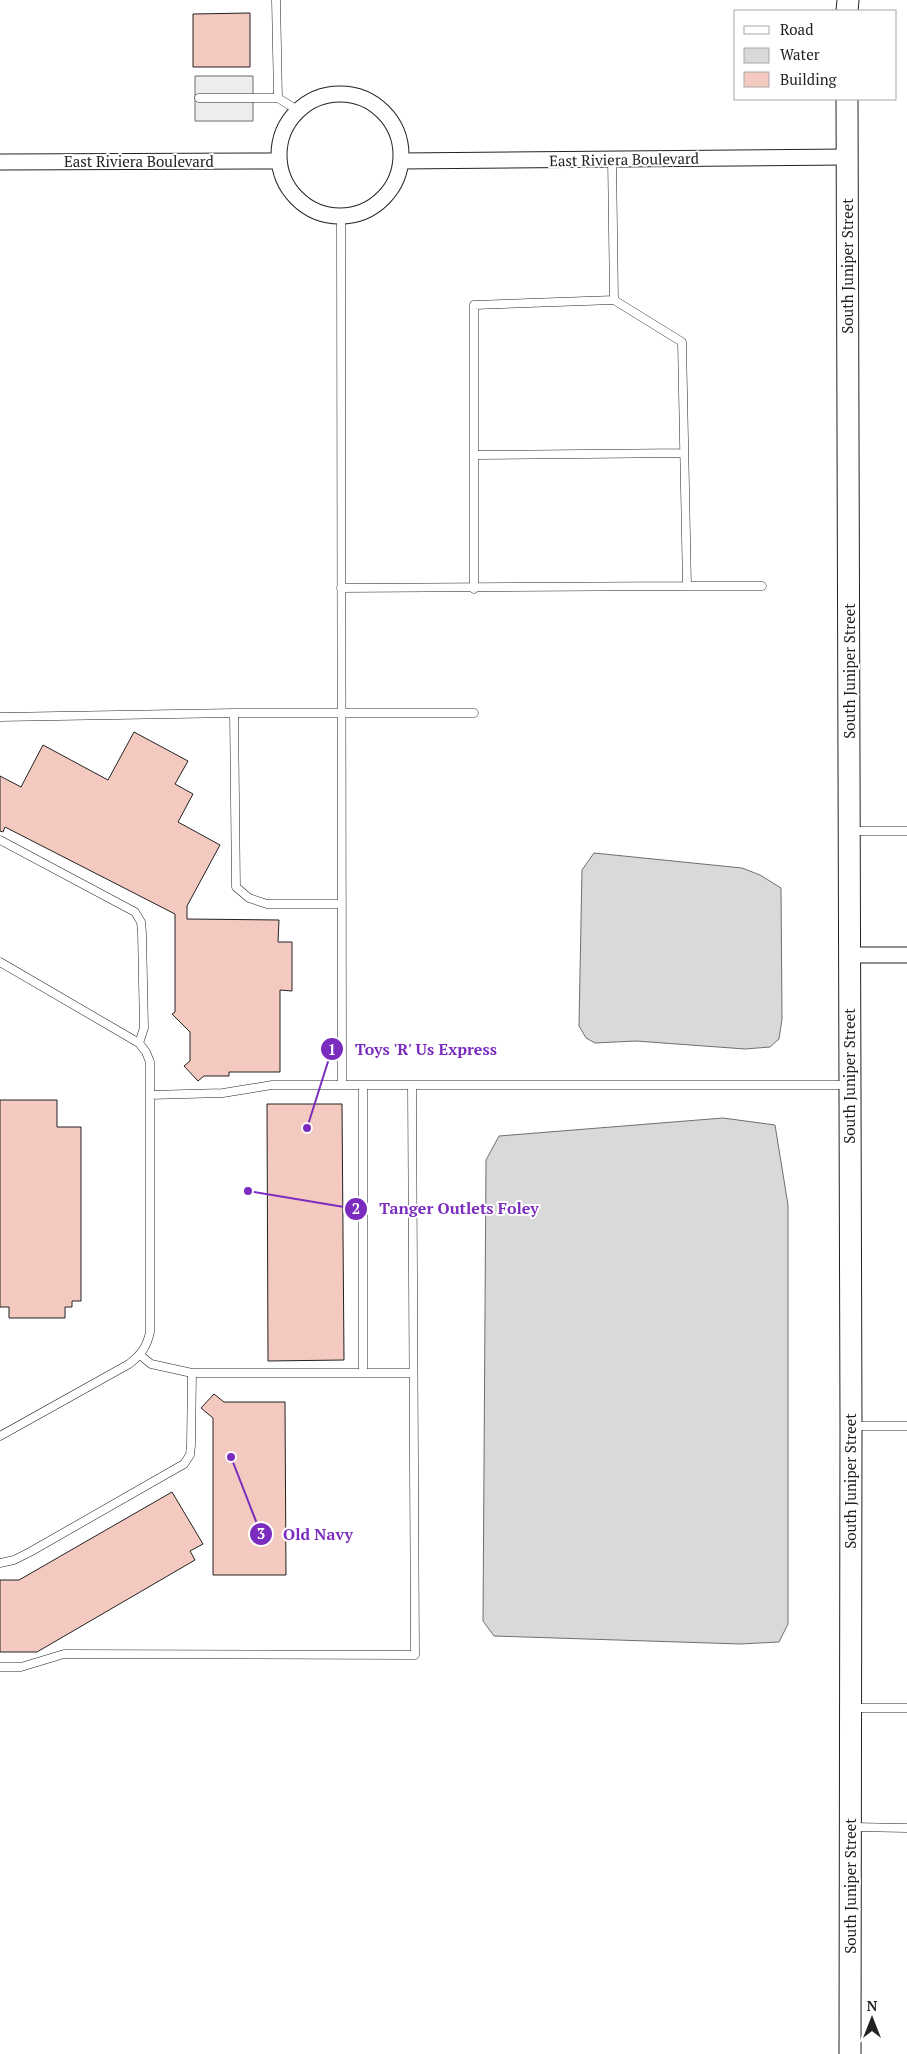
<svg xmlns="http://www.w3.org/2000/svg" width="907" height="2054" viewBox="0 0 907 2054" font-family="'PT Serif',serif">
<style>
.parking{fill:#ededed;stroke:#6f6f6f}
.water{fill:#d9d9d9;stroke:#6f6f6f}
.building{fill:#f3c9c0;stroke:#222}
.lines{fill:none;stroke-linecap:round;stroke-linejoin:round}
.lane-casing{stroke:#222;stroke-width:9}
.street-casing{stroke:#222;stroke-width:17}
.secondary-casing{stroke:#222;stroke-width:23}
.lane{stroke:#fff;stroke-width:8}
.street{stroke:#fff;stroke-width:15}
.secondary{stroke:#fff;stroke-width:21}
.labels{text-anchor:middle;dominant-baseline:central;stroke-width:4;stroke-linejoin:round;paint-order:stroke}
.street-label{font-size:15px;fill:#222;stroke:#fff}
.leader{fill:none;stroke:#7b2cbf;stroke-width:2}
.callout-dot{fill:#7b2cbf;stroke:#fff;stroke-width:2}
.mark-label{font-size:15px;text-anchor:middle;font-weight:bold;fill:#fff}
.callout-label{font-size:16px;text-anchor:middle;font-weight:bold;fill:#7b2cbf;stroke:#fff;stroke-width:4;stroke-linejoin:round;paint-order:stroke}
</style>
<rect width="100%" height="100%" fill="#fff"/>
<!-- parking -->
<path class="parking" d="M195 76H253V121H195Z"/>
<!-- water -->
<path class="water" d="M594 853 742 868 760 875 781 888 782 1019 779 1039 770 1047 745 1049 636 1041 595 1043 586 1038 579 1026 582 870Z
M723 1118 775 1125 788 1205V1624L779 1642 740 1644 494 1636 483 1621 486 1160 499 1136Z"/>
<!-- building -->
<path class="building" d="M250 13V67H193V14Z
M134 732 188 761 175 784 193 794 178 822 220 845 187 906V919L279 920 278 942H292V991L280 990V1072H229V1076H204L198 1081 184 1066 190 1061V1032L172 1014 175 1012V914L5 827 3 832 0 831V776L21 787 43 745 108 780Z
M0 1100H57V1127H81V1301H72V1307H65V1318H9V1307H0Z
M267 1104H342L344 1360 268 1361Z
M214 1394 224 1402H285L286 1575H213V1418L201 1408Z
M172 1492 203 1544 190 1551 195 1560 37 1652H0V1580H19Z"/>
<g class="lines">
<defs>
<path id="lane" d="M276 0 278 98
M199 98H278L299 111
M341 217 342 1084
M474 455 684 453
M687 586H762
M341 588 687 586 682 342 614 300 612 159
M474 589V305L614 300
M234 713H474
M0 717 234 713 236 887 249 898 267 904H342
M852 831H907
M0 840 135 912 141 922 142 933 144 1028 139 1043
M0 962 139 1043 146 1052 150 1062V1332C147 1346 142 1354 129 1364L0 1436
M363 1085V1373
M150 1095 223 1093 272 1085H850
M140 1355 151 1364 192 1373H413
M853 1426H907
M0 1563 14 1560 30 1552 184 1464 190 1455 191 1445 192 1373
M0 1667H21L64 1654 415 1655 412 1085
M852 1708H907
M853 1827 907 1828"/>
<path id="street" d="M279 155a61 61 0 1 1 122 0a61 61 0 1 1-122 0Z
M401 161 847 157
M0 162 279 161
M849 955H907"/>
<path id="secondary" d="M847 11 848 0
M847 99 851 1426 850 2054"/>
</defs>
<!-- lane casing -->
<use href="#lane" class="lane-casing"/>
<!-- street casing -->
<use href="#street" class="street-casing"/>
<!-- secondary casing -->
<use href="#secondary" class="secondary-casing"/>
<!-- lane -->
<use href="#lane" class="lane"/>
<!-- street -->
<use href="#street" class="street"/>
<!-- secondary -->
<use href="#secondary" class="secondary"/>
</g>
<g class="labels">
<!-- street labels -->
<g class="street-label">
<text transform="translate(624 159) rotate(-1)">East Riviera Boulevard</text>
<text x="139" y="161">East Riviera Boulevard</text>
<text transform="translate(847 266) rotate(-90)">South Juniper Street</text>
<text transform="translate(849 671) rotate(-90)">South Juniper Street</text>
<text transform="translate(849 1076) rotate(-90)">South Juniper Street</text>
<text transform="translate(850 1481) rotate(-90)">South Juniper Street</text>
<text transform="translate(850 1886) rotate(-90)">South Juniper Street</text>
</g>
</g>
<!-- callouts -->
<path class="leader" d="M307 1128L332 1049M248 1191L356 1209M231 1457L261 1534"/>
<g class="callout-dot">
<circle cx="307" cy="1128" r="5"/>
<circle cx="248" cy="1191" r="5"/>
<circle cx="231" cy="1457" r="5"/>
<circle cx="332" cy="1049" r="12"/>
<circle cx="356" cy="1209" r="12"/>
<circle cx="261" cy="1534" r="12"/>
</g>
<g class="mark-label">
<text x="332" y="1055">1</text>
<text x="356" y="1214">2</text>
<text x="261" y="1539">3</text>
</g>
<g class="callout-label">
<text x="426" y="1055">Toys 'R' Us Express</text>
<text x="459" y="1214">Tanger Outlets Foley</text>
<text x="318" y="1540">Old Navy</text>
</g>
<!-- legend -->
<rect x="734" y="10" width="162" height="90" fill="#ffffff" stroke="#a7a7a7"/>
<rect x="744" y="26" width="25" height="8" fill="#ffffff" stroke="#a7a7a7"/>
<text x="780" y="35" font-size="15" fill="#222222">Road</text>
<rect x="744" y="48" width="25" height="15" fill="#d9d9d9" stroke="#a7a7a7"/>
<text x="780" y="60" font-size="15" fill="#222222">Water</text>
<rect x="744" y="72" width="25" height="15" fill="#f3c9c0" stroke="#a7a7a7"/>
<text x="780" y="85" font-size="15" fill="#222222">Building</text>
<!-- north arrow -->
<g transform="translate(872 2019)" stroke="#ffffff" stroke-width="4" paint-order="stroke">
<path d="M0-4L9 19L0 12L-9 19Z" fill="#222222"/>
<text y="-8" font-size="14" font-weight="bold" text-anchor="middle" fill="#222222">N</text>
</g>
</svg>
